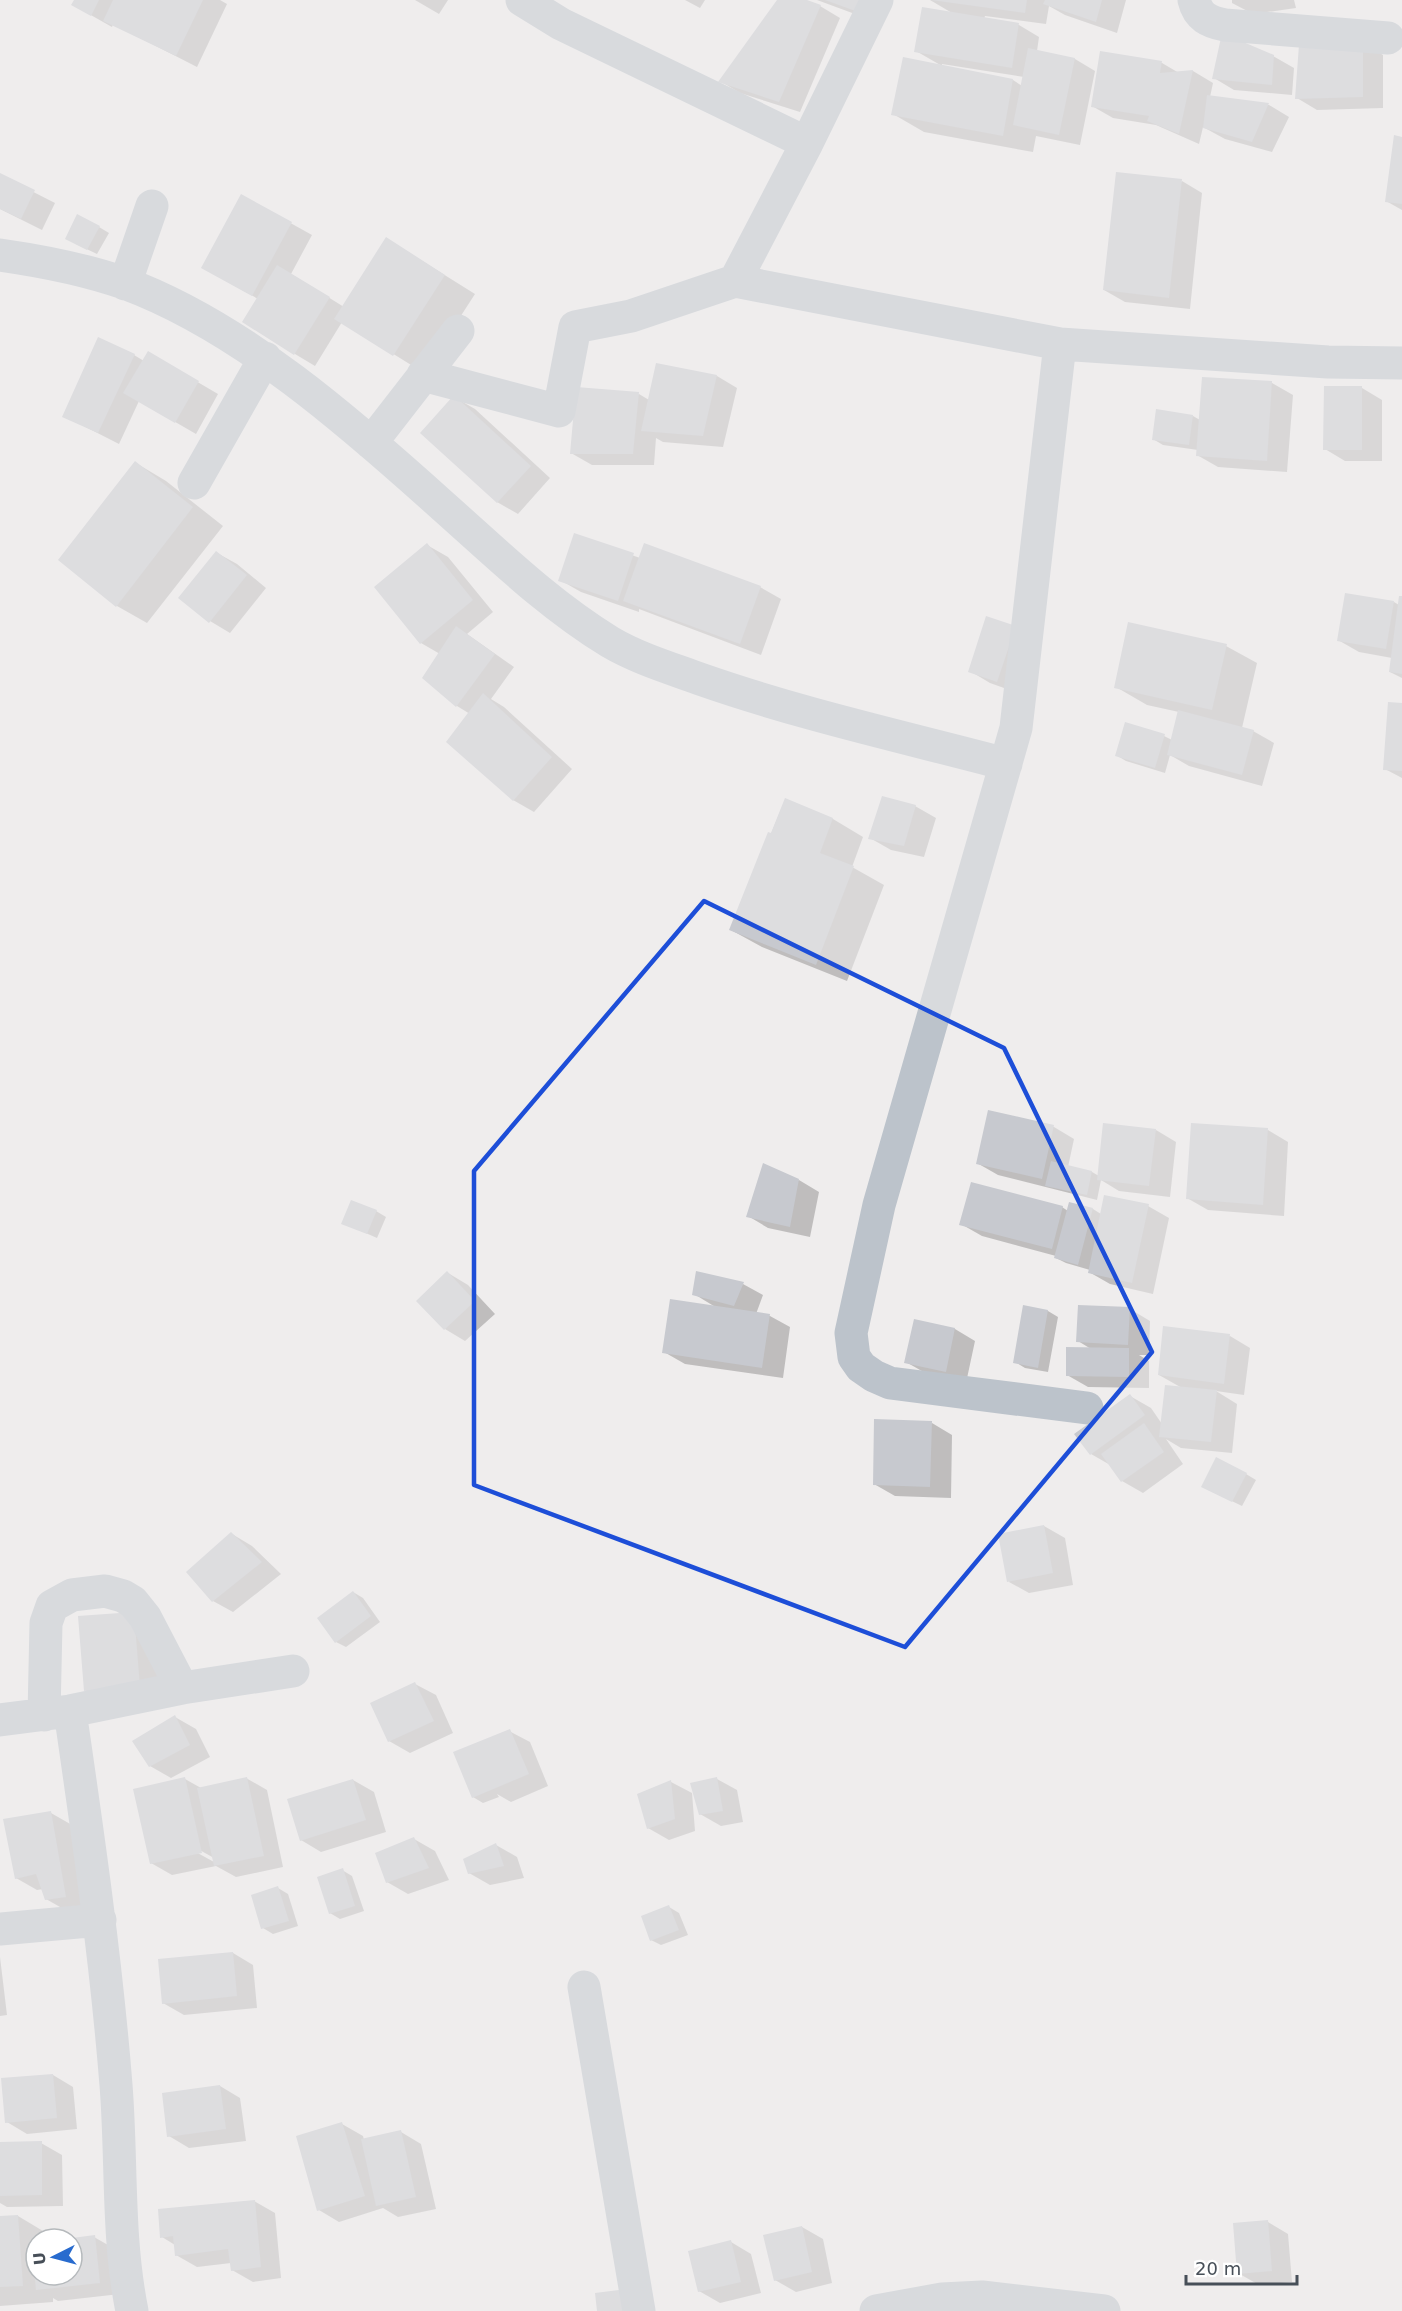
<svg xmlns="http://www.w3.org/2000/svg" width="1402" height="2311" viewBox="0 0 1402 2311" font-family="'DejaVu Sans',sans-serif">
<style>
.shadow{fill:#0003;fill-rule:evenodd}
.building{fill:#c7c9cf}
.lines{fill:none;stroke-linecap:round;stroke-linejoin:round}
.minor{stroke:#bcc3cb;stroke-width:33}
.marked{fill:none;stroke:#1d4ed8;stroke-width:4.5;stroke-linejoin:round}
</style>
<rect width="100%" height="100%" fill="#efeded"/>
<!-- shadow -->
<path class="shadow" d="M75 0H220L227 4 197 67 113 24 112 27 73 5Z
M415 0H448L439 14Z
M685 0H705L700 8Z
M779 0H803L820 6 840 18 800 112 740 93 720 81Z
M817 0H890L882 24Z
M930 0H1126L1117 33 1065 15 1049 6 1046 24 985 16 984 19 1019 25 1039 37 1037 51 1075 59 1095 71 1080 145 1036 136 1033 152 924 132 893 114 1013 80 1022 86 1024 77 942 64V66L916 51 952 13Z
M1232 0H1294L1296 8 1253 14 1232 3Z
M1363 43 1383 55V108L1317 110 1297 98Z
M1102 53 1162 63 1179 73 1193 71 1213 83 1210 97 1269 105 1289 117 1272 152 1225 139 1203 127 1199 144 1156 125 1113 118 1092 106Z
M1273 56 1294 68 1292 95 1234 90 1214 78Z
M1402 138V210L1386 201Z
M0 175 55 203 42 230 0 209Z
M1182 181 1202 193 1190 309 1125 302 1104 290Z
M242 196 312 235 291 274 344 307 387 239 475 294 424 373 342 322 315 366 295 354 258 299 203 268Z
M99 227 109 233 97 254 76 244Z
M148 353 218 394 196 434 139 401 119 444 64 416 134 355 144 361Z
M717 376 737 388 723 447 663 442 656 438 654 465H592L571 453 639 394 649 400Z
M1203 378 1272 383 1293 395 1287 472 1218 467 1197 455 1198 450 1163 445 1153 439 1193 416 1200 420Z
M1362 388 1382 400V461H1345L1325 449Z
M454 397 475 409 550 478 518 514 497 502Z
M136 463 166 481 223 526 147 623 117 606Z
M575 535 640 558 760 587 781 599 761 655 639 609V612L581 592 560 580Z
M427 545 448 557 493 612 467 634 514 667 491 699 504 707 572 769 534 812 513 800 470 714 457 706 424 678 440 654 421 643Z
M217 553 237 564 266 588 230 633 210 621Z
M1402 598V678L1390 672 1392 658 1359 652 1338 640 1394 602 1399 605Z
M1015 627 1018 693 990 683 970 671Z
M1226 646 1257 663 1242 728 1253 731 1274 743 1262 786 1189 766 1170 755 1165 773 1126 761 1116 755 1164 736 1172 740 1179 712 1147 705 1116 687Z
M1402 705V778L1385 769Z
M785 800 833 819 863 837 852 867 884 885 847 981 762 947 731 930Z
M915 806 936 818 924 857 891 850 870 838Z
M989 1112 1054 1127 1074 1139 1068 1167 1092 1172 1099 1176 1156 1130 1176 1142 1170 1197 1119 1191 1101 1180 1097 1200 998 1175 977 1163Z
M1268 1130 1288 1142 1284 1216 1208 1210 1187 1198Z
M799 1180 819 1192 810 1237 768 1228 748 1216Z
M1148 1206 1169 1218 1153 1294 1110 1284 1089 1272 1090 1270 1066 1263 1056 1258V1256L982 1236 961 1224 1062 1207 1068 1211 1093 1209 1101 1214Z
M376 1211 386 1217 377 1238 343 1223Z
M448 1273 468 1285 495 1314 465 1341 445 1329Z
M743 1284 763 1295 756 1314 770 1316 790 1327 783 1378 685 1364 664 1352 717 1308 694 1294Z
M1025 1307 1048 1311 1058 1317 1048 1372 1025 1368 1015 1362Z
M1130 1309 1150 1321 1149 1355H1139L1149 1361V1388L1088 1387 1067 1375 1091 1349 1078 1341Z
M915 1321 955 1329 975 1341 966 1383 927 1374 906 1362Z
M1230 1336 1250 1348 1244 1395 1216 1391 1237 1404 1232 1453 1181 1448 1166 1439 1183 1464 1143 1493 1122 1481 1112 1466 1091 1454 1130 1396 1151 1408 1162 1424 1182 1388 1159 1375Z
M932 1423 952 1435 951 1498 895 1496 874 1484Z
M1246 1474 1256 1480 1242 1506 1213 1492Z
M1044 1526 1065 1538 1073 1585 1029 1593 1009 1582Z
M232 1534 252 1546 281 1574 233 1612 213 1601Z
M353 1592 363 1598 380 1622 346 1647 336 1642Z
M80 1617 155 1625 160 1698 106 1702 85 1690Z
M415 1684 436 1695 453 1733 410 1753 389 1741Z
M175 1717 196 1729 210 1757 171 1778 150 1766Z
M509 1731 530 1742 548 1786 511 1802 497 1794 499 1797 483 1803 473 1797Z
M246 1778 267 1790 283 1867 236 1877 216 1866 172 1875 151 1863 185 1779 201 1788ZM196 1848 214 1858V1862L194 1851Z
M717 1779 737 1790 743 1822 721 1826 700 1814Z
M353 1780 374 1792 386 1832 321 1852 301 1840Z
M671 1782 692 1793 695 1831 669 1840 648 1828 639 1795Z
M51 1813 72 1825 86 1909 67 1911 46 1899 43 1889 37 1890 16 1878Z
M414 1839 435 1851 449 1880 408 1894 387 1882Z
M496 1845 517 1857 524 1878 490 1885 469 1873Z
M342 1870 352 1876 364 1911 340 1919 330 1913Z
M278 1888 288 1894 298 1926 273 1934 263 1928Z
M669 1907 679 1913 688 1935 661 1945 651 1940Z
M233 1953 253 1965 257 2008 184 2015 163 2003Z
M0 1957 7 2015 0 2016Z
M53 2075 73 2087 77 2129 27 2134 7 2122Z
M220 2086 240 2098 246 2141 189 2148 169 2136Z
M342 2124 363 2136 364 2140 401 2132 421 2144 436 2209 398 2217 383 2208 339 2222 319 2210Z
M41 2143 62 2155 63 2206 7 2207 0 2203V2144Z
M254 2201 275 2213 281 2278 253 2282 232 2270 231 2263 197 2267 176 2255 175 2245 162 2237Z
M18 2216 48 2234 49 2239H36V2275H72V2239L94 2237 115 2249 120 2294 58 2301 53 2298V2302L0 2306V2218Z
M1268 2222 1288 2234 1292 2282 1259 2285 1238 2273Z
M802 2227 823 2239 832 2283 796 2292 775 2280Z
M731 2242 751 2254 761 2293 720 2303 699 2291Z"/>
<!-- building -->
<path class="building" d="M74 0H99L91 16 71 5Z
M113 0H203L176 56 103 21Z
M777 0H807L821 5 779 102 718 82Z
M825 0H866L861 13Z
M931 0H1027L1025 13Z
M1045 0H1102L1096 22 1043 4Z
M922 7 1019 23 1012 68 914 52Z
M1222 33 1274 55 1272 85 1212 79Z
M1363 42V97L1295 99 1299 45Z
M1028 48 1075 58 1059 135 1013 125Z
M1100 51 1162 61 1160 73 1193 70 1179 134 1147 121 1149 116 1091 107Z
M903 57 1013 79 1003 136 891 115Z
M1207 95 1269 103 1252 142 1203 128Z
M1394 135 1402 137V204L1385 202Z
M1116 172 1182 179 1169 298 1103 290Z
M0 173 35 190 21 219 0 209Z
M241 194 292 222 252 296 201 268Z
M77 214 100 226 87 250 65 239Z
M386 237 445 275 393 356 334 319Z
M277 265 330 297 294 355 242 322Z
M98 337 135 354 98 433 62 417Z
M148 351 199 381 175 423 123 393Z
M656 363 717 375 703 436 641 431Z
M1202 377 1272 381 1267 461 1196 456Z
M1324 386H1362V450H1323Z
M576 387 639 392 633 454H570Z
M454 395 531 466 497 503 420 433Z
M1156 409 1193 415 1189 445 1152 440Z
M135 461 193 507 116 607 58 560Z
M574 533 634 553 618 601 558 581Z
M427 543 473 600 420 644 374 587Z
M644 543 761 586 740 644 623 601Z
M216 551 247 575 209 623 178 598Z
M1345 593 1394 601 1386 649 1337 641Z
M1399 596H1402V674L1389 672Z
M986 616 1016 626 997 682 968 672Z
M1128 622 1227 644 1212 710 1114 688Z
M456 626 495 654 456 707 422 678Z
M483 693 552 757 513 801 446 742Z
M1388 702 1402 703V771L1383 770Z
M1178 710 1254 730 1242 775 1167 755Z
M1125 722 1165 734 1155 768 1115 756Z
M882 796 916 805 904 846 868 839Z
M785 798 833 818 820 853 854 866 816 965 729 930 768 832 771 833Z
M988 1110 1054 1125 1042 1179 976 1164Z
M1103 1123 1156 1129 1149 1186 1097 1180Z
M1191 1123 1268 1128 1263 1205 1186 1199Z
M1051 1161 1092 1171 1087 1195 1045 1186Z
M763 1163 799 1179 790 1227 746 1217Z
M971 1182 1063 1206 1052 1249 959 1225Z
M1104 1195 1149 1204 1132 1283 1088 1273Z
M351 1200 377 1210 367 1234 341 1224Z
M1069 1202 1093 1208 1078 1265 1054 1258Z
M447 1271 475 1301 444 1330 416 1301Z
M696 1271 744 1282 734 1306 692 1295Z
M670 1299 770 1314 762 1368 662 1353Z
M1023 1305 1048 1310 1038 1368 1013 1363Z
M1078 1305 1130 1307 1128 1345 1076 1342Z
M914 1319 955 1328 946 1372 904 1363Z
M1163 1326 1230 1334 1224 1384 1158 1375Z
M1066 1347 1129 1348V1377L1066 1376Z
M1165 1385 1217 1390 1211 1442 1159 1437Z
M1130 1394 1145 1415 1090 1455 1074 1434Z
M874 1419 932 1421 930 1487 873 1485Z
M1144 1423 1164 1452 1121 1482 1101 1454Z
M1216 1457 1247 1473 1232 1502 1201 1487Z
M1044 1525 1053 1573 1007 1582 998 1534Z
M231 1532 262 1562 212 1602 186 1572Z
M353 1591 371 1616 335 1643 317 1618Z
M134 1612 140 1687 84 1691 78 1616Z
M415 1682 434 1721 388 1742 370 1703Z
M175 1715 190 1745 149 1767 132 1741Z
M510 1729 529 1774 472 1798 453 1752Z
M185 1777 202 1853 150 1864 133 1789Z
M247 1777 264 1856 214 1866 197 1788Z
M717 1777 723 1811 699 1815 690 1783Z
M353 1779 366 1820 300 1841 287 1799Z
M671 1780 675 1819 647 1829 637 1794Z
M51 1811 66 1897 45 1900 36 1874 15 1879 3 1819Z
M414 1837 429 1868 386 1883 375 1853Z
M496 1843 504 1866 468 1874 463 1859Z
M343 1868 355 1906 329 1914 317 1877Z
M278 1886 289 1921 261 1929 251 1895Z
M669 1905 679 1930 650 1941 641 1916Z
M233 1952 237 1996 162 2004 158 1959Z
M53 2074 57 2118 5 2123 1 2078Z
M220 2085 226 2129 167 2137 162 2093Z
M342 2122 365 2196 317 2211 296 2136Z
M401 2130 416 2197 376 2206 361 2139Z
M42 2141V2195L0 2196V2142Z
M255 2200 261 2267 231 2271 228 2249 175 2256 173 2236 160 2238 158 2209Z
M18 2215 23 2286 0 2287V2216Z
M1268 2220 1272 2271 1237 2274 1233 2223Z
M802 2226 812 2272 774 2281 763 2235Z
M95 2235 100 2283 36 2290 31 2242 36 2241V2275H72V2238Z
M731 2240 741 2282 698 2292 688 2251Z
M627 2289 629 2311H597L595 2293Z"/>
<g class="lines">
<!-- minor -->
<path class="minor" d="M522 0 561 24 807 143
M1194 0C1198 17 1209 22 1225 25L1388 38
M0 255C42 261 84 269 124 283 241 326 352 424 444 507 497 554 548 604 610 642 637 658 670 668 700 679 800 714 904 737 1006 764
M735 281 1060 344 1328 362 1402 363
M125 284 152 206
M1060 344 1016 728 879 1205 851 1333 854 1357 861 1367 874 1376 890 1383 1087 1408
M423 375 559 411 575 327 631 316 735 281 807 143 877 0
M371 443 458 331
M194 483 265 358
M70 1711C88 1835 106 1959 116 2085 122 2160 117 2237 132 2311
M44 1715 46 1623 52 1606 72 1595 105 1591 123 1596 133 1602 145 1617 182 1688
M0 1720 70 1711 182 1688 293 1671
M0 1929 100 1920
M584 1987 639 2311
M876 2311 942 2299 982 2297 1104 2311"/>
</g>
<!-- marked area -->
<path d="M0 0H1402V2311H0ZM704 901 1004 1048 1152 1352 905 1647 474 1485V1171Z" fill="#efeded" fill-opacity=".55" fill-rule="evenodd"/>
<path class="marked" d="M704 901 1004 1048 1152 1352 905 1647 474 1485V1171Z"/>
<!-- north arrow -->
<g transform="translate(54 2257) rotate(264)"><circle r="28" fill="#ffffff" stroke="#b5b9bc" stroke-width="1.5"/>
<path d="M0-4.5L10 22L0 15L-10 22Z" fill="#286bce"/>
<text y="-9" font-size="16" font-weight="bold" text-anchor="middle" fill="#474f58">U</text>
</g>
<!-- scale -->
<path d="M1186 2275v9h111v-9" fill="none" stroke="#474f58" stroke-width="3"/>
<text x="1195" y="2275" font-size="18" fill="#474f58" stroke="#ffffff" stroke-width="4.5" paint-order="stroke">20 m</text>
</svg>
